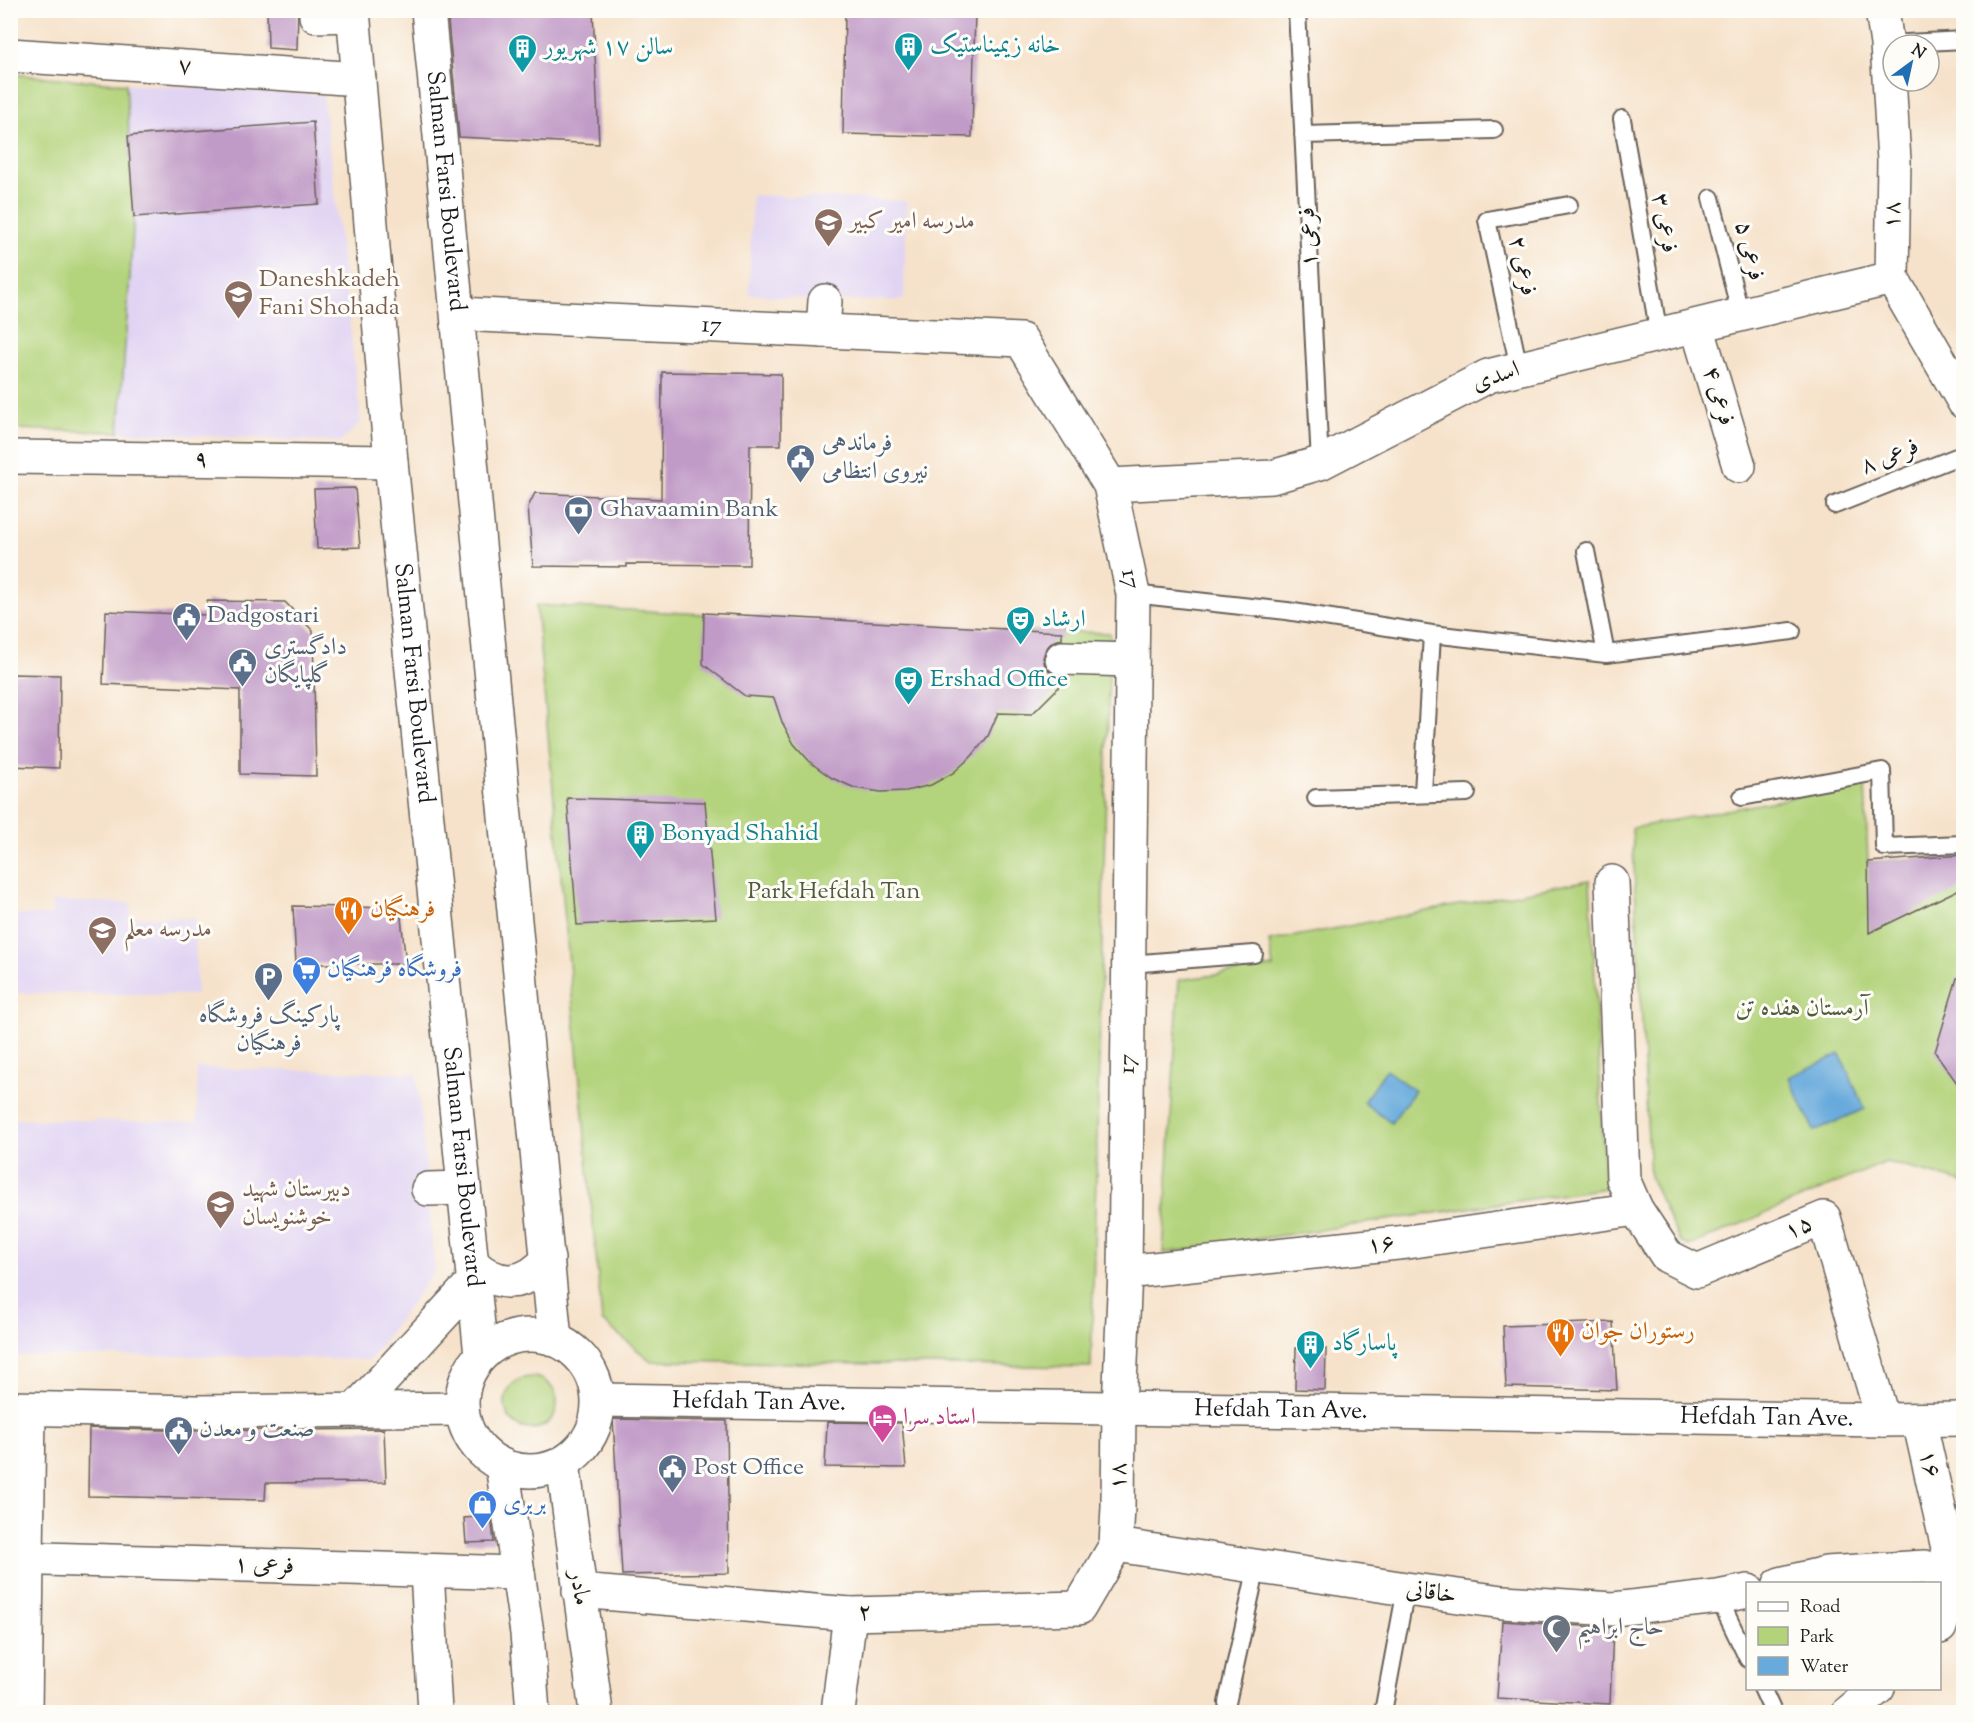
<svg xmlns="http://www.w3.org/2000/svg" width="1974" height="1723" viewBox="0 0 1974 1723" font-family="'Sorts Mill Goudy',Amiri,serif">
<style>
.built{fill:#e1d4f3}
.green{fill:#b3d37b;stroke:#68784c;stroke-width:1.5}
.water{fill:#68aadc;stroke:#42637c;stroke-width:1.5}
.building{fill:#c19bc7}
.lines{fill:none;stroke-linecap:round;stroke-linejoin:round}
.lane-casing{stroke:#686159;stroke-width:20}
.street-casing{stroke:#686159;stroke-width:36}
.secondary-casing{stroke:#686159;stroke-width:36}
.lane{stroke:#fff;stroke-width:16}
.street{stroke:#fff;stroke-width:33}
.secondary{stroke:#fff;stroke-width:33}
.labels{text-anchor:middle;dominant-baseline:central;stroke-width:6;stroke-linejoin:round;paint-order:stroke}
.culture-label{font-size:24px;fill:#0d838f;stroke:#fdfcf7;text-anchor:start}
.street-label{font-size:24px;fill:#1c1c1c;stroke:#fdfcf7}
.education-label{font-size:24px;fill:#785e54;stroke:#fdfcf7;text-anchor:start}
.service-label{font-size:24px;fill:#4e5e75;stroke:#fdfcf7;text-anchor:start}
.park-label{font-size:24px;fill:#515c3d;stroke:#fdfcf7}
.food-label{font-size:24px;fill:#c56008;stroke:#fdfcf7;text-anchor:start}
.shop-label{font-size:24px;fill:#366cbe;stroke:#fdfcf7;text-anchor:start}
.hotel-label{font-size:24px;fill:#b23c85;stroke:#fdfcf7;text-anchor:start}
.worship-label{font-size:24px;fill:#5b616d;stroke:#fdfcf7;text-anchor:start}
</style>
<rect width="100%" height="100%" fill="#fdfcf7"/>
<filter id="ink" filterUnits="userSpaceOnUse"><feTurbulence type="fractalNoise" baseFrequency=".0167" numOctaves="2"/><feDisplacementMap in="SourceGraphic" scale="12" xChannelSelector="R" yChannelSelector="G"/><feConvolveMatrix kernelMatrix="1 2 1 2 8 2 1 2 1" color-interpolation-filters="sRGB"/></filter>
<filter id="wash" filterUnits="userSpaceOnUse"><feTurbulence type="fractalNoise" baseFrequency=".008" numOctaves="4" result="noise"/><feDisplacementMap in="SourceGraphic" scale="24" xChannelSelector="R" yChannelSelector="G"/><feGaussianBlur stdDeviation="1.35" result="paint"/><feColorMatrix in="noise" values="0 0 0 0 0 0 0 0 0 0 0 0 0 0 0 0 0 1.4 0 .05"/><feComposite in="paint" operator="in"/></filter>
<g filter="url(#wash)">
<rect width="100%" height="100%" fill="#f6e2ca"/>
<!-- built -->
<path class="built" d="M126 84 323 95 361 422 341 442 119 432 134 217Z
M752 195 907 201 904 300 825 301 749 294Z
M52 901 131 903 130 917 195 918 197 995 11 993V915H52Z
M197 1068 417 1073 435 1270 370 1360 214 1356H11V1119L197 1122Z"/>
<!-- green -->
<path class="green" d="M11 74 126 84 134 217 119 432 11 429Z
M536 605 978 629 1110 633 1091 1367 651 1361 602 1321Z
M1865 784 1868 862 1963 855V1182L1886 1162 1689 1246 1680 1242 1650 1177 1632 828Z
M1590 880 1605 1188 1163 1253 1179 980 1273 967 1269 941Z
M505 1403a26 26 0 1 1 52 0a26 26 0 1 1-52 0Z"/>
<!-- water -->
<path class="water" d="M1840 1054 1865 1109 1814 1131 1789 1077Z
M1386 1070 1415 1091 1391 1123 1363 1102Z"/>
<g id="blocks">
<!-- building -->
<path class="building" d="M267 10H298L297 50 268 48Z
M447 10H593L599 144 459 137Z
M845 10H975L972 137 843 134Z
M313 122 319 204 134 217 128 136Z
M662 372 781 374V445H750L749 565 627 564V567L533 566 528 507 535 493 661 499Z
M355 488 360 547 317 549 314 489Z
M207 601 285 602 313 631 316 776 240 774V690L103 684 106 611 207 615Z
M704 613 1062 632V639L1054 641 1046 648 1043 658 1045 666 1052 674 1061 677V685L1032 714 998 713 988 736 972 756 953 773 931 785 906 791 881 792 855 788 832 778 811 763 794 744 782 722 774 698 745 696 703 664Z
M10 674 60 675 59 768 10 766Z
M567 798 705 802 716 918 577 925Z
M1964 855V887L1869 933 1868 862Z
M293 906 400 908 406 964H296Z
M1957 978 1964 979V1093L1935 1052Z
M1613 1322 1617 1390 1506 1387 1503 1326Z
M1296 1348 1326 1349 1325 1390 1295 1389Z
M613 1419 727 1421 729 1573 622 1575Z
M827 1422 902 1423 906 1468 825 1467Z
M89 1428 195 1431 384 1429 386 1482 266 1483 265 1500 88 1496Z
M491 1516 494 1542 466 1543 464 1518Z
M1502 1621 1613 1628 1610 1704 1497 1698Z"/>
</g>
</g>
<g filter="url(#ink)">
<use href="#blocks" fill-opacity="0" stroke="#686159" stroke-width="1.5"/>
<g class="lines">
<defs>
<path id="lane" d="M1297 10 1320 463
M1887 44 1964 40
M1622 119 1659 335
M1303 135 1494 130
M1711 198 1741 316
M1519 368 1487 220 1569 205
M1835 505 1964 454
M1586 551 1606 654
M1133 594 1287 611 1432 634 1606 654 1792 631
M1423 793 1432 634
M1742 797 1882 771 1884 847 1964 844
M1316 798 1467 793
M1129 964 1254 954
M1718 1597 1748 1659
M1762 1688 1773 1712
M1227 1703 1257 1566
M1383 1712 1406 1589"/>
<g id="street">
<path d="M1882 10 1887 44 1894 161 1892 278 1964 402"/>
<path d="M316 16 353 15"/>
<path d="M10 55 359 79"/>
<path id="s1" d="M458 314 1021 340 1110 485 1133 594 1125 1272 1119 1407 1118 1507 1116 1545 1079 1608 850 1614 579 1591"/>
<path d="M1697 326 1739 466"/>
<path d="M823 331 825 301"/>
<path d="M10 457 391 462"/>
<path d="M1110 485 1272 477 1320 463 1488 376 1892 278"/>
<path d="M1062 658 1132 660"/>
<path d="M1612 882 1623 1179 1636 1209 1667 1256 1697 1271 1824 1218 1883 1420"/>
<path d="M428 1189 464 1188"/>
<path d="M1125 1272 1407 1242 1636 1209"/>
<path d="M1919 1420 1955 1579"/>
<path d="M1116 1545 1406 1589 1503 1602 1614 1609 1718 1597 1748 1591"/>
<path d="M10 1558 518 1573"/>
<path d="M427 1571 435 1712"/>
<path d="M1780 1584 1826 1573 1925 1567 1955 1579"/>
<path d="M1940 1627 1955 1579 1964 1575"/>
<path d="M25 1712 29 1409"/>
<path d="M838 1712 850 1614"/>
<path d="M1849 1712 1878 1688"/>
</g>
<g id="secondary">
<path id="s2" d="M353 10 391 462 481 1355"/>
<path id="s3" d="M428 10 555 1340"/>
<path d="M472 1263C497 1288 525 1287 548 1259"/>
<circle cx="530" cy="1403" r="68"/>
<path id="s4" d="M599 1400 1883 1420 1964 1419"/>
<path d="M10 1408 195 1412 462 1409"/>
<path d="M355 1410 474 1281"/>
<path d="M563 1463 596 1712"/>
<path d="M502 1465 527 1633 533 1712"/>
</g>
</defs>
<!-- lane casing -->
<use href="#lane" class="lane-casing"/>
<!-- street casing -->
<use href="#street" class="street-casing"/>
<!-- secondary casing -->
<use href="#secondary" class="secondary-casing"/>
<!-- lane -->
<use href="#lane" class="lane"/>
<!-- street -->
<use href="#street" class="street"/>
<!-- secondary -->
<use href="#secondary" class="secondary"/>
</g>
</g>
<!-- icons -->
<defs>
<symbol id="building-pin" viewBox="-11 -11 22 30"><path d="M0 17L-7.5 6A9.5 9.5 0 1 1 7.5 6Z" fill="#0f9aa8" stroke="#fdfcf7"/><path d="M-4-6H4V6H1V3H-1V6H-4ZM-2.5-4.3h1.7v1.8h-1.7ZM.8-4.3h1.7v1.8H.8ZM-2.5-1h1.7V.8h-1.7ZM.8-1h1.7V.8H.8Z" fill="#fff"/></symbol>
<symbol id="school-pin" viewBox="-11 -11 22 30"><path d="M0 17L-7.5 6A9.5 9.5 0 1 1 7.5 6Z" fill="#8d6e63" stroke="#fdfcf7"/><path d="M0-5L7-2L0 1L-7-2ZM-4 1L0 2.5L4 1V4Q0 6-4 4Z" fill="#fff"/></symbol>
<symbol id="university-pin" viewBox="-11 -11 22 30"><path d="M0 17L-7.5 6A9.5 9.5 0 1 1 7.5 6Z" fill="#8d6e63" stroke="#fdfcf7"/><path d="M0-5L7-2L0 1L-7-2ZM-4 1L0 2.5L4 1V4Q0 6-4 4Z" fill="#fff"/></symbol>
<symbol id="civic-pin" viewBox="-11 -11 22 30"><path d="M0 17L-7.5 6A9.5 9.5 0 1 1 7.5 6Z" fill="#5c6f8a" stroke="#fdfcf7"/><path d="M-.6-6.5H3V-4.5H.6V-3L4-1V1h2V6H-6V1h2V-1L-.6-3ZM-1.2 2.5V6h2.4V2.5Z" fill="#fff"/></symbol>
<symbol id="bank-pin" viewBox="-11 -11 22 30"><path d="M0 17L-7.5 6A9.5 9.5 0 1 1 7.5 6Z" fill="#5c6f8a" stroke="#fdfcf7"/><path d="M-6-4H6V4H-6ZM0-2.3a2.3 2.3 0 1 0 0 4.6a2.3 2.3 0 1 0 0-4.6Z" fill="#fff"/></symbol>
<symbol id="theatre-pin" viewBox="-11 -11 22 30"><path d="M0 17L-7.5 6A9.5 9.5 0 1 1 7.5 6Z" fill="#0f9aa8" stroke="#fdfcf7"/><path d="M-5-5.5Q0-4 5-5.5V0Q5 5 0 6Q-5 5-5 0ZM-3.3-2.5H-1v1.5H-3.3ZM1-2.5H3.3v1.5H1ZM-2.8 1Q0 5.5 2.8 1Z" fill="#fff"/></symbol>
<symbol id="restaurant-pin" viewBox="-11 -11 22 30"><path d="M0 17L-7.5 6A9.5 9.5 0 1 1 7.5 6Z" fill="#e8710a" stroke="#fdfcf7"/><path d="M-5-6h1v4h1v-4h1v4h1v-4h1v5L-1.5 .5V6h-2V.5L-5-1ZM5-6V6H3V1.5H1.5Q1.5-4 5-6Z" fill="#fff"/></symbol>
<symbol id="supermarket-pin" viewBox="-11 -11 22 30"><path d="M0 17L-7.5 6A9.5 9.5 0 1 1 7.5 6Z" fill="#3f7fe0" stroke="#fdfcf7"/><path d="M-6-5.5h2.5l.6 2H6L4.5 2H-2.5L-4.4-4H-6ZM-1.5 3.2a1.3 1.3 0 1 0 .1 0ZM3 3.2a1.3 1.3 0 1 0 .1 0Z" fill="#fff"/></symbol>
<symbol id="parking-pin" viewBox="-11 -11 22 30"><path d="M0 17L-7.5 6A9.5 9.5 0 1 1 7.5 6Z" fill="#5c6f8a" stroke="#fdfcf7"/><path d="M-3.5-5.5H1a3.5 3.5 0 0 1 0 7H-1V5.5H-3.5ZM-1-3.4V-.6H.8a1.4 1.4 0 0 0 0-2.8Z" fill="#fff"/></symbol>
<symbol id="hotel-pin" viewBox="-11 -11 22 30"><path d="M0 17L-7.5 6A9.5 9.5 0 1 1 7.5 6Z" fill="#d1479c" stroke="#fdfcf7"/><path d="M-6-4.5h1.5V1H6V5H4.5V3h-9V5H-6ZM-4 0a1.8 1.8 0 1 1 3.6 0ZM.5 0V-2.5h3Q6-2.5 6 0Z" fill="#fff"/></symbol>
<symbol id="shop-pin" viewBox="-11 -11 22 30"><path d="M0 17L-7.5 6A9.5 9.5 0 1 1 7.5 6Z" fill="#3f7fe0" stroke="#fdfcf7"/><path d="M-5-2.5h2.3a2.7 3.5 0 0 1 5.4 0H5L5.5 6h-11ZM-1.5-2.5h3a1.5 2.3 0 0 0-3 0Z" fill="#fff"/></symbol>
<symbol id="mosque-pin" viewBox="-11 -11 22 30"><path d="M0 17L-7.5 6A9.5 9.5 0 1 1 7.5 6Z" fill="#6b7280" stroke="#fdfcf7"/><path d="M3.5-4.9A6 6 0 1 0 3.5 4.9A5 5 0 1 1 3.5-4.9Z" fill="#fff"/></symbol>
</defs>
<g fill-rule="evenodd">
<use href="#building-pin" x="892" y="30" width="33" height="45"/>
<use href="#building-pin" x="506" y="32" width="33" height="45"/>
<use href="#school-pin" x="812" y="206" width="33" height="45"/>
<use href="#university-pin" x="222" y="278" width="33" height="45"/>
<use href="#civic-pin" x="784" y="442" width="33" height="45"/>
<use href="#bank-pin" x="562" y="494" width="33" height="45"/>
<use href="#civic-pin" x="170" y="600" width="33" height="45"/>
<use href="#theatre-pin" x="1004" y="604" width="33" height="45"/>
<use href="#civic-pin" x="226" y="646" width="33" height="45"/>
<use href="#theatre-pin" x="892" y="664" width="33" height="45"/>
<use href="#building-pin" x="624" y="818" width="33" height="45"/>
<use href="#restaurant-pin" x="332" y="894" width="33" height="45"/>
<use href="#school-pin" x="86" y="914" width="33" height="45"/>
<use href="#supermarket-pin" x="290" y="954" width="33" height="45"/>
<use href="#parking-pin" x="252" y="960" width="33" height="45"/>
<use href="#school-pin" x="204" y="1188" width="33" height="45"/>
<use href="#restaurant-pin" x="1544" y="1316" width="33" height="45"/>
<use href="#building-pin" x="1294" y="1328" width="33" height="45"/>
<use href="#hotel-pin" x="866" y="1402" width="33" height="45"/>
<use href="#civic-pin" x="162" y="1414" width="33" height="45"/>
<use href="#civic-pin" x="656" y="1452" width="33" height="45"/>
<use href="#shop-pin" x="466" y="1488" width="33" height="45"/>
<use href="#mosque-pin" x="1540" y="1612" width="33" height="45"/>
</g>
<g class="labels">
<!-- culture labels -->
<g class="culture-label">
<text x="930" y="46">خانه زیمیناستیک</text>
<text x="544" y="48">سالن ۱۷ شهریور</text>
<text x="1041" y="620">ارشاد</text>
<text x="930" y="680">Ershad Office</text>
<text x="662" y="834">Bonyad Shahid</text>
<text x="1332" y="1344">پاسارگاد</text>
</g>
<!-- street labels -->
<g class="street-label">
<text transform="translate(185 67) rotate(4)">۷</text>
<text stroke="none"><textPath href="#s3" startOffset="182">Salman Farsi Boulevard</textPath></text>
<text transform="translate(1893 215) rotate(-89)">۱۸</text>
<text transform="translate(1664 223) rotate(80)">فرعی ۳</text>
<text transform="translate(1309 237) rotate(-93)">فرعی ۱</text>
<text transform="translate(1749 251) rotate(76)">فرعی ۵</text>
<text transform="translate(1522 266) rotate(78)">فرعی ۲</text>
<text stroke="none"><textPath href="#s1" startOffset="254">17</textPath></text>
<text transform="translate(1496 377) rotate(-19)">اسدی</text>
<text transform="translate(1718 396) rotate(73)">فرعی ۴</text>
<text transform="translate(1890 457) rotate(-22)">فرعی ۸</text>
<text transform="translate(201 460) rotate(1)">۹</text>
<text stroke="none"><textPath href="#s1" startOffset="830">17</textPath></text>
<text stroke="none"><textPath href="#s2" startOffset="676">Salman Farsi Boulevard</textPath></text>
<text transform="translate(1128 1064) rotate(-89)">17</text>
<text stroke="none"><textPath href="#s2" startOffset="1162">Salman Farsi Boulevard</textPath></text>
<text transform="translate(1799 1228) rotate(-23)">۱۵</text>
<text transform="translate(1381 1245) rotate(-6)">۱۶</text>
<text stroke="none"><textPath href="#s4" startOffset="160">Hefdah Tan Ave.</textPath></text>
<text stroke="none"><textPath href="#s4" startOffset="682">Hefdah Tan Ave.</textPath></text>
<text stroke="none"><textPath href="#s4" startOffset="1168">Hefdah Tan Ave.</textPath></text>
<text transform="translate(1929 1464) rotate(77)">۱۶</text>
<text transform="translate(1119 1476) rotate(-90)">۱۸</text>
<text transform="translate(264 1566) rotate(2)">فرعی ۱</text>
<text transform="translate(579 1588) rotate(82)">مادر</text>
<text transform="translate(1431 1593) rotate(8)">خاقانی</text>
<text transform="translate(865 1613) rotate(-1)">۲</text>
</g>
<!-- education labels -->
<g class="education-label">
<text x="849" y="222">مدرسه امیر کبیر</text>
<text x="259" y="280">Daneshkadeh<tspan x="259" dy="28">Fani Shohada</tspan></text>
<text x="124" y="930">مدرسه معلم</text>
<text x="242" y="1190">دبیرستان شهید<tspan x="242" dy="28">خوشنویسان</tspan></text>
</g>
<!-- service labels -->
<g class="service-label">
<text x="822" y="444">فرماندهی<tspan x="822" dy="28">نیروی انتظامی</tspan></text>
<text x="600" y="510">Ghavaamin Bank</text>
<text x="207" y="616">Dadgostari</text>
<text x="264" y="648">دادگستری<tspan x="264" dy="28">گلپایگان</tspan></text>
<text x="269" y="1016" text-anchor="middle">پارکینگ فروشگاه<tspan x="269" dy="28">فرهنگیان</tspan></text>
<text x="199" y="1430">صنعت و معدن</text>
<text x="694" y="1468">Post Office</text>
</g>
<!-- park labels -->
<g class="park-label">
<text x="834" y="892">Park Hefdah Tan</text>
<text x="1802" y="1009">آرمستان هفده تن</text>
</g>
<!-- food labels -->
<g class="food-label">
<text x="370" y="910">فرهنگیان</text>
<text x="1581" y="1332">رستوران جوان</text>
</g>
<!-- shop labels -->
<g class="shop-label">
<text x="327" y="970">فروشگاه فرهنگیان</text>
<text x="503" y="1504">بربری</text>
</g>
<!-- hotel labels -->
<g class="hotel-label">
<text x="903" y="1418">استاد سرا</text>
</g>
<!-- worship labels -->
<g class="worship-label">
<text x="1577" y="1628">حاج ابراهیم</text>
</g>
</g>
<!-- margin -->
<rect width="1974" height="1723" fill="none" stroke="#fdfcf7" stroke-width="36"/>
<!-- legend -->
<rect x="1746" y="1582" width="195" height="108" fill="#fdfcf7" stroke="#a3a29f" stroke-width="1.5"/>
<rect x="1758" y="1602" width="30" height="9" fill="#ffffff" stroke="#a3a29f" stroke-width="1.5"/>
<text x="1800" y="1612" font-size="18" fill="#1c1c1c">Road</text>
<rect x="1758" y="1627" width="30" height="18" fill="#b3d37b" stroke="#a3a29f" stroke-width="1.5"/>
<text x="1800" y="1642" font-size="18" fill="#1c1c1c">Park</text>
<rect x="1758" y="1657" width="30" height="18" fill="#68aadc" stroke="#a3a29f" stroke-width="1.5"/>
<text x="1800" y="1672" font-size="18" fill="#1c1c1c">Water</text>
<!-- north arrow -->
<g transform="translate(1911 63) rotate(33)"><circle r="28" fill="#fdfcf7" stroke="#a3a29f" stroke-width="1.5"/>
<path d="M0-4.5L10 22L0 15L-10 22Z" fill="#1f6fb2"/>
<text y="-9" font-size="16" font-weight="bold" text-anchor="middle" fill="#1c1c1c">N</text>
</g>
</svg>
